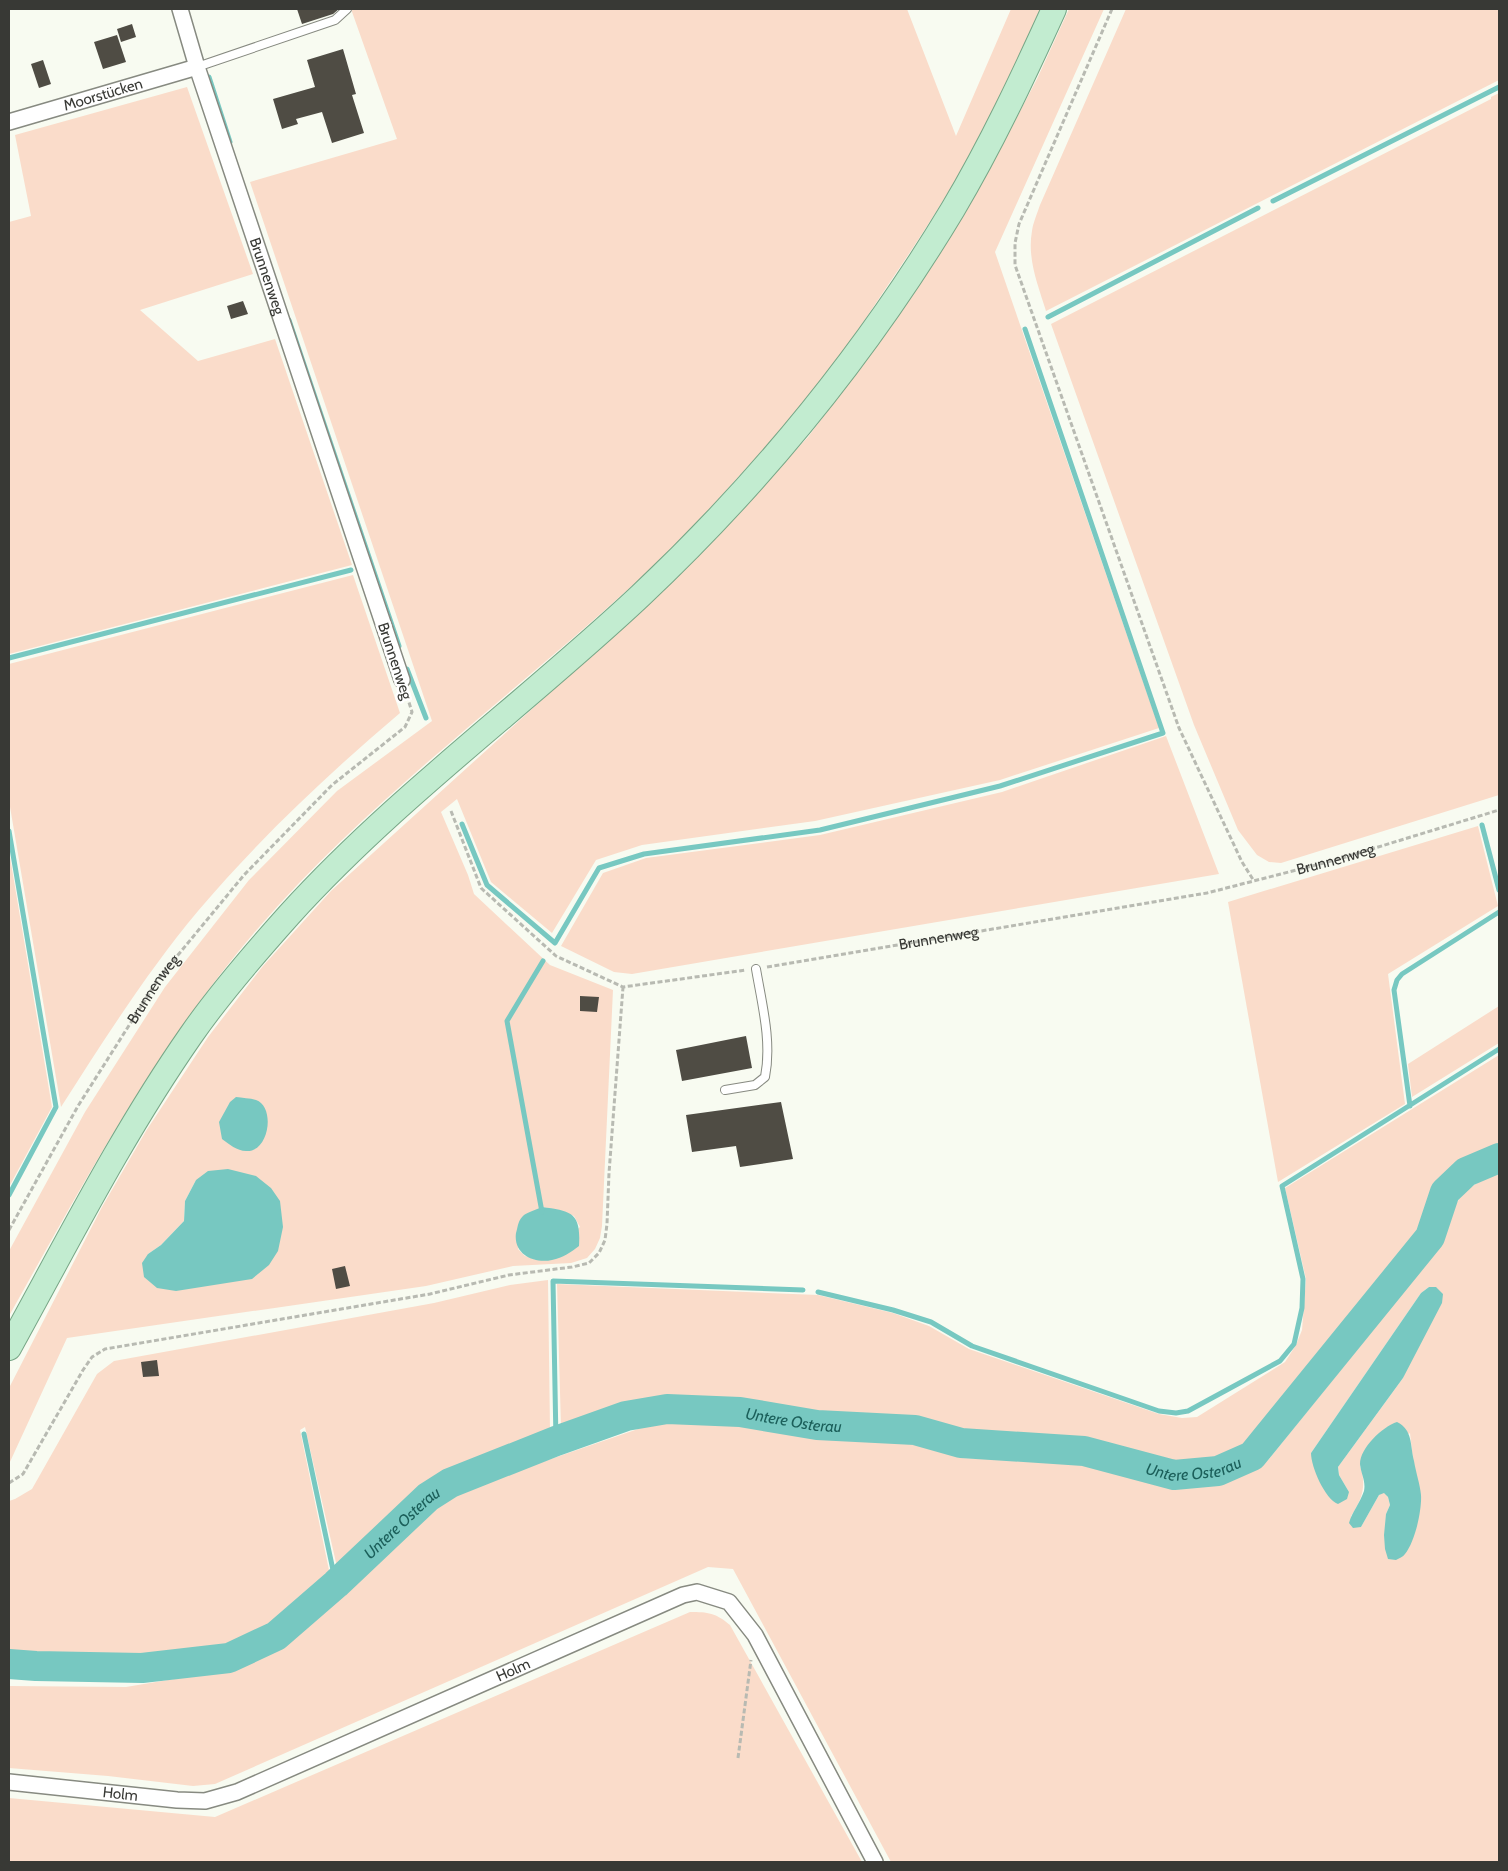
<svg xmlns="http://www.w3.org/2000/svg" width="1508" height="1871" viewBox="0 0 1508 1871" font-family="Cabin,sans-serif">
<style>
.green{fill:#fadcca;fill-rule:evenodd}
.water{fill:#77c8c1}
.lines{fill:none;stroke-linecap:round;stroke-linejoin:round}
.stream{stroke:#77c8c1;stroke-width:5}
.river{stroke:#77c8c1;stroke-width:30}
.building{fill:#4f4c44}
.service-casing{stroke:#878a81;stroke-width:10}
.minor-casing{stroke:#878a81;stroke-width:18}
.primary-casing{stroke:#77a686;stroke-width:26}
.path{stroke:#b8bab2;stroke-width:3;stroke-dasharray:5 2.5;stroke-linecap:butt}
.service{stroke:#fff;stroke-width:8}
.minor{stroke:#fff;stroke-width:15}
.primary{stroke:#c2ecd0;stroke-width:24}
.labels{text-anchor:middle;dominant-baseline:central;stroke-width:5;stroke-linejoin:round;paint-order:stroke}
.street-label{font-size:15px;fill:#383935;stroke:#fff}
.water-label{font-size:16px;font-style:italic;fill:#1b5f5a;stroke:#fff}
</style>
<rect width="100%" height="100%" fill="#f8fbf1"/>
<!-- green -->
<path class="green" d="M351 9H907L956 136 1011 9H1041C1020 55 999 101 975 146 949 193 920 238 890 282 859 329 827 376 791 418 774 438 757 456 740 475 706 513 672 551 634 584 509 698 371 798 260 926 158 1043 84 1182 9 1316V1251L85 1112 165 987 249 880 337 791 432 721 250 182 397 139Z
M1069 9H1104L995 252 1159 728 1000 780 815 821 642 845 596 860 552 933 491 882 457 799 441 812 468 875 474 894 550 965 613 990 602 1226 600 1238 595 1249 587 1258 571 1263 513 1266 426 1286 67 1338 9 1464V1388L102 1207 146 1131 208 1037 263 966 331 891 670 584 808 437 879 342 945 243 988 172 1037 79ZM196 1180 176 1291 148 1254 161 1245 184 1221 185 1201ZM541 1207 559 1210 574 1216 580 1227 537 1260 525 1256 518 1249Z
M1126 9H1499V80L1046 311C1038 285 1027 259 1032 231 1033 223 1037 214 1040 205Z
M187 87 253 274 140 310 198 361 275 339 352 565 9 654V222L31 216 15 135Z
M1499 93V795L1281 863 1269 862 1257 855 1238 830 1194 725 1051 324 1491 99V97Z
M353 575 400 713C328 774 259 839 198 911 147 972 104 1040 61 1107L9 801V664Z
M1166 736 1219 874 632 974 614 972 561 946 603 873 646 858 820 835 1002 792Z
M1478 826 1498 906 1388 974 1405 1104 1278 1182 1228 902Z
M9 851 52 1107 9 1187Z
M1499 1006V1043L1412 1097 1408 1064Z
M1499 1055V1152L1453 1173 1428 1238 1247 1456 1179 1471 1103 1445 1040 1434 964 1432 917 1420 888 1416H817L740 1401 668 1396 561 1428 557 1284 818 1295 893 1313 929 1326 969 1349 1159 1414 1182 1418 1197 1417 1285 1362 1296 1345 1302 1330 1306 1279 1285 1188Z
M1499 1173V1862H891L733 1569 708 1567 215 1784 193 1786 108 1776 9 1768V1686L126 1687 228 1670 280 1645 452 1493 667 1419 737 1426 818 1437H853L912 1441 962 1458 1089 1463 1110 1467 1178 1488 1253 1471 1269 1459 1438 1249C1446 1227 1453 1197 1474 1185 1482 1180 1491 1177 1499 1173ZM1429 1287 1403 1378 1338 1467 1339 1475 1349 1492 1311 1453 1421 1293ZM1410 1433 1413 1461 1385 1549 1386 1514 1390 1505 1388 1497 1384 1492 1379 1495 1361 1527 1351 1516C1362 1500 1367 1485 1360 1466Z
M548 1280 550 1430 449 1472 337 1567 305 1427 300 1430 330 1575 273 1630 227 1653 121 1671 9 1666V1501L15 1499 32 1489 97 1374 114 1361 434 1303 510 1285Z
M690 1612C708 1612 716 1613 730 1625L862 1862H9V1798L215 1817Z"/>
<!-- water -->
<path class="water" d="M236 1097C242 1098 250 1098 256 1100 276 1107 269 1153 246 1151 237 1151 229 1144 222 1139L219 1122 230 1102Z
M228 1169 256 1176 271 1188 280 1201 283 1227 278 1251 269 1265 252 1279 176 1291 157 1288 144 1277 142 1263 148 1254 161 1245 184 1221 185 1201 196 1180 208 1171Z
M542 1207C572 1211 581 1213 579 1246 571 1252 563 1258 552 1260 534 1264 513 1254 516 1233 518 1226 518 1220 524 1215 528 1212 536 1210 542 1207Z
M1429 1287H1436L1443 1294 1442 1303 1403 1378 1338 1467 1339 1475 1349 1492 1347 1499 1338 1504C1325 1499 1311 1467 1311 1453L1421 1293Z
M1397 1422C1413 1430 1410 1445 1414 1461 1416 1473 1420 1484 1421 1495 1422 1510 1415 1542 1405 1554 1403 1557 1399 1558 1396 1560L1388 1559 1385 1549 1384 1535 1386 1514 1390 1505 1388 1497 1384 1493 1379 1495 1361 1527 1353 1528 1349 1523C1352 1512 1360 1503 1364 1491 1366 1481 1361 1474 1360 1464 1360 1448 1382 1427 1397 1422Z"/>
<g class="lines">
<!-- stream -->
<path class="stream" d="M209 77 230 142
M1273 201 1499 87
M1048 317 1258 208
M289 320 399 646
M9 658 351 570
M407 669 426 718
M462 824 487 885 555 943 599 868 644 854 820 830 1000 786 1163 733 1025 329
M1482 825 1499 890
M9 831 56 1107 9 1195
M1410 1106 1394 990 1397 980 1402 974 1499 912
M542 1212 507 1021 543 961
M818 1292 893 1310 931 1322 972 1346 1159 1411 1176 1413 1188 1411 1280 1361 1294 1344 1302 1308 1303 1279 1282 1186 1499 1049
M304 1434 336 1584
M556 1441 553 1281 803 1290"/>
<!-- river -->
<path class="river" id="s1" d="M9 1664 36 1666 142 1668 229 1658 276 1636 336 1584 428 1497 450 1483 556 1441 626 1416 667 1409 740 1412 817 1425 915 1430 961 1443 1084 1451 1174 1475 1218 1471 1252 1456 1430 1237 1445 1192 1466 1172 1499 1158"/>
</g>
<!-- building -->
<path class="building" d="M297 9H339L333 14 302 24Z
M132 24 136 37 121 42 117 29Z
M117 35 126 62 103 69 94 42Z
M343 49 356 94 352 95 364 133 332 143 322 112 296 119 298 124 282 129 273 99 315 87 307 60Z
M43 60 51 84 39 88 31 64Z
M243 301 248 314 231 319 227 306Z
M580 996 599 997 597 1012 580 1011Z
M746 1036 752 1068 682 1081 676 1050Z
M781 1102 793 1159 740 1167 736 1146 692 1152 686 1115Z
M345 1266 350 1286 336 1289 332 1269Z
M157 1360 159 1376 143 1377 141 1362Z"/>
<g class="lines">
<defs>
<path id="service" d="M197 67 335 20 347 9
M725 1090 755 1085 765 1077C772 1042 762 1004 756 969"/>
<g id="minor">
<path id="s4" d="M180 9 197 67 402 680"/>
<path id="s5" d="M9 122 197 67"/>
<path id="s6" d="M9 1782 177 1800 205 1801 237 1792 683 1595 697 1592 729 1602 755 1635 875 1862"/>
</g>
<path id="primary" d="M9 1348C67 1243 122 1134 191 1035 220 993 255 953 289 915 395 798 525 704 640 596 761 482 867 352 953 209 991 145 1023 77 1054 9"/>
</defs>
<!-- service casing -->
<use href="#service" class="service-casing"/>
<!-- minor casing -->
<use href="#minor" class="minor-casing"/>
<!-- primary casing -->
<use href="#primary" class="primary-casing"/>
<!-- path -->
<g class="path">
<path d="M1112 9 1019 224 1015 243V265L1179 728 1242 862 1254 881"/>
<path d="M451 811 481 888 556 956 623 987 746 970"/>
<path id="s2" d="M767 967 1207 893 1339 859 1499 810"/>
<path id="s3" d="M9 1230 78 1106 159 978 244 875 332 785 405 727 412 712 406 693"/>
<path d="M9 1483 23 1474 83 1370 92 1357 105 1349 430 1294 509 1275 572 1267 589 1263 599 1253 605 1240 607 1224 609 1173 623 987"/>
<path d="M738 1758 751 1660"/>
</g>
<!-- service -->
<use href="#service" class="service"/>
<!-- minor -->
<use href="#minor" class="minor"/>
<!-- primary -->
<use href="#primary" class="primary"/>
</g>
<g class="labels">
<!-- street labels -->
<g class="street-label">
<text stroke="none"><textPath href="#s5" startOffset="98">Moorstücken</textPath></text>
<text stroke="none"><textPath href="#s4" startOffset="281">Brunnenweg</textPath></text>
<text transform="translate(395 661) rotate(72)">Brunnenweg</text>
<text stroke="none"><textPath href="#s2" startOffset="579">Brunnenweg</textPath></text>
<text stroke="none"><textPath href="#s2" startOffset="174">Brunnenweg</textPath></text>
<text stroke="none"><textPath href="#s3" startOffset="281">Brunnenweg</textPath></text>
<text stroke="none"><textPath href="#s6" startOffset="532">Holm</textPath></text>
<text stroke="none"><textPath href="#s6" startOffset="112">Holm</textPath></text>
</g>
<!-- water labels -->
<g class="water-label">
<text stroke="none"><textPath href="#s1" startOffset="862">Untere Osterau</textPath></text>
<text stroke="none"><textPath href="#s1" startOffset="1268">Untere Osterau</textPath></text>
<text stroke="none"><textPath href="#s1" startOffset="442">Untere Osterau</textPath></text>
</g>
</g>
<!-- border -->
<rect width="1508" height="1871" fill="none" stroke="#383935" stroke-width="20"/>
</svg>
